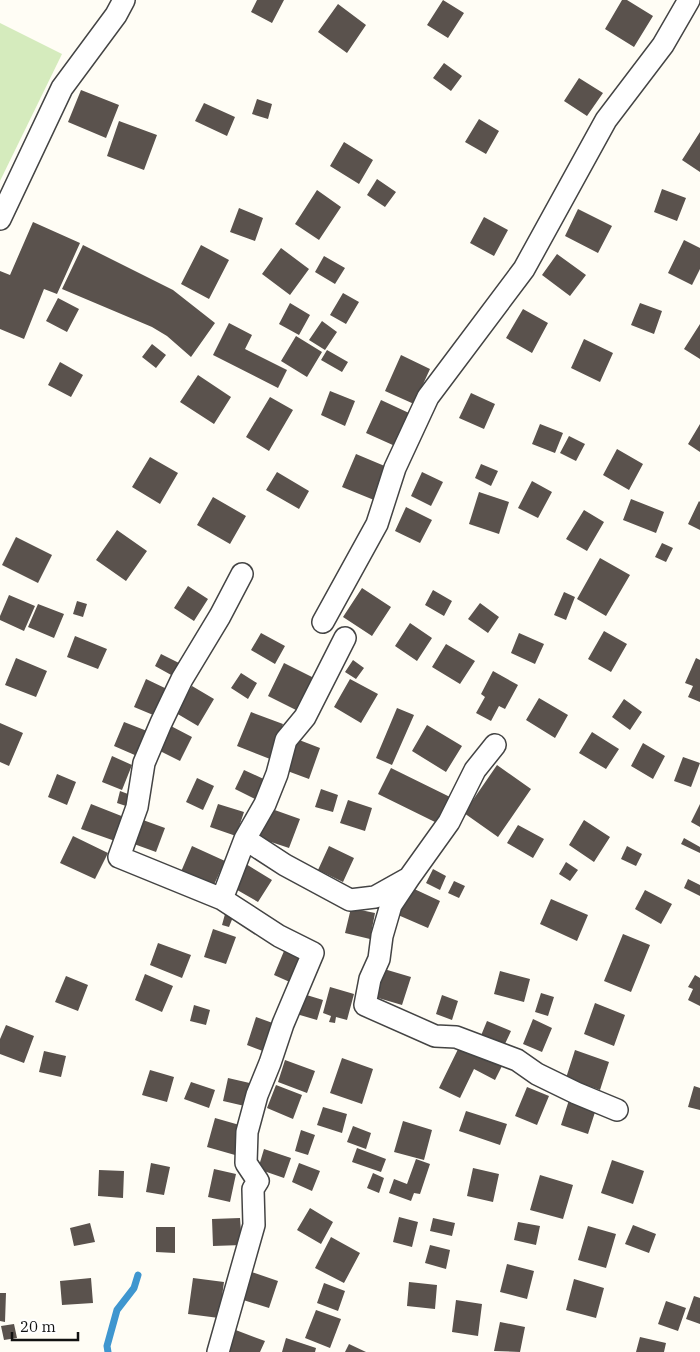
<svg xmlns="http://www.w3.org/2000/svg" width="700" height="1352" viewBox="0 0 700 1352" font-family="'IBM Plex Serif',serif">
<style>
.green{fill:#d5ebbd}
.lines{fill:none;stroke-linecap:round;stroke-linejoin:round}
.stream{stroke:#3f96cf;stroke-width:7}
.building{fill:#5a524d}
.minor-casing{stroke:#444;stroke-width:24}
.minor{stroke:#fff;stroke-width:21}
</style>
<rect width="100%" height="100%" fill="#fffdf5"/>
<!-- green -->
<path class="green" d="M0 23 62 54 0 181Z"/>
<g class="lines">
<!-- stream -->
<path class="stream" d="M108 1352 107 1346 117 1310 134 1288 138 1275"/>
</g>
<!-- building -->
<path class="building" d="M257 0H284L272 23 251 12Z
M443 0 464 13 448 38 427 25Z
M622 0H627L653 16 634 47 605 29Z
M338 4 366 25 347 53 318 32Z
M444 63 462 76 451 91 433 78Z
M579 78 603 93 587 116 564 101Z
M81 90 119 105 106 138 68 122Z
M257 99 272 104 268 119 252 114Z
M204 103 235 117 227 136 195 121Z
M479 119 499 131 486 154 465 142Z
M119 121 157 135 144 170 107 156Z
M700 132V172L682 160Z
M344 142 373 160 359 184 330 166Z
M377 179 396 192 385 207 367 195Z
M662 189 686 198 677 221 654 212Z
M317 190 341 207 319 240 295 224Z
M239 208 263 218 255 241 230 232Z
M578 209 612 226 598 253 565 236Z
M484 217 508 230 494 256 470 243Z
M33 222 80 243 57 294 44 289 24 339 0 329V271L10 275Z
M684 240 700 248V269L692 285 668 273Z
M83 245 173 290 215 323 191 357 167 336 152 327 62 289Z
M201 245 229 260 209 299 181 284Z
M281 248 309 269 290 295 262 274Z
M557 254 586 275 570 296 542 275Z
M324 256 345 268 335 284 315 272Z
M343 293 359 302 346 324 330 315Z
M58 298 79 309 67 332 46 321Z
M290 303 310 315 299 335 279 324Z
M640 303 662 311 654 334 631 325Z
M523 309 548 323 532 353 506 338Z
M322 321 337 332 325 350 309 340Z
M229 323 252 335 245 349 287 370 278 388 213 355Z
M700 324V359L684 349Z
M296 336 322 352 307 377 281 361Z
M584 339 613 353 600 382 571 368Z
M152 344 166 355 156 368 142 357Z
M327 350 348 362 342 372 321 360Z
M401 355 430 369 414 404 385 391Z
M60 362 83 375 71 397 48 385Z
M198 375 231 397 214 424 180 402Z
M330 391 355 401 345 426 321 415Z
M471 393 495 404 484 429 459 418Z
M270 397 293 410 269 451 246 437Z
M381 400 409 413 395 446 366 433Z
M540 424 563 433 555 453 532 444Z
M700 424V452L688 444Z
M569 436 585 444 576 461 560 453Z
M617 449 643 464 629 490 603 475Z
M356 454 387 467 374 500 342 487Z
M150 457 178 473 160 504 132 487Z
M481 464 498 471 491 486 475 478Z
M277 472 309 491 299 509 266 490Z
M422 472 443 482 431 506 411 496Z
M532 481 552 492 538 518 518 508Z
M479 492 509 502 499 534 469 524Z
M213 497 246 516 230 544 197 525Z
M631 499 664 512 656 533 623 520Z
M699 501 700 502V530L688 524Z
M406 507 432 520 420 543 395 531Z
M584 510 604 522 587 551 566 539Z
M117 530 147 551 126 581 96 560Z
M16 537 52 555 38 583 2 565Z
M662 543 673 548 666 562 655 557Z
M600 558 630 575 606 616 577 599Z
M188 586 208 599 194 621 174 608Z
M362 588 391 607 372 636 343 617Z
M433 590 452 601 444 616 425 605Z
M564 592 575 597 566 620 554 615Z
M9 595 35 606 24 631 0 620V616Z
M77 601 87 604 83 617 73 614Z
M480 603 499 617 488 633 468 619Z
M38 604 64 614 54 638 28 627Z
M410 623 432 638 417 661 395 646Z
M604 631 627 644 611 672 588 659Z
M261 633 285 646 275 664 251 650Z
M519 633 544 644 535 664 511 653Z
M75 636 107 649 98 669 67 657Z
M446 644 475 661 460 684 432 667Z
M161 654 179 663 173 676 155 666Z
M16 658 47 671 36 697 5 685Z
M696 658 700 660V702L688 697 693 686 685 683Z
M353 660 364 668 356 679 345 672Z
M284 663 316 679 300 712 268 696Z
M493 671 518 685 505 709 499 706 491 721 476 713 485 697 481 694Z
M241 673 257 683 248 699 231 688Z
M146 679 169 690 158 717 134 707Z
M350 679 378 694 361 723 334 707Z
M192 686 214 699 198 726 176 713Z
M539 698 568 715 555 738 526 720Z
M624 699 642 712 630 730 612 717Z
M397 708 414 715 392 765 376 758Z
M251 712 283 724 270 759 237 746Z
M124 722 147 731 137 756 114 746Z
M0 723 23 733 9 766 0 762Z
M169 725 192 737 180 761 156 749Z
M427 725 462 746 446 772 412 751Z
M592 732 619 749 606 769 579 753Z
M294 738 320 748 309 779 282 769Z
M643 743 665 756 653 779 631 766Z
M112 756 132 765 122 790 102 782Z
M683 757 700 763 691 787 674 781Z
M497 765 531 789 498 837 464 813Z
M391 768 450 797 437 823 378 794Z
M244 770 268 781 259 801 235 789Z
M57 774 76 782 67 805 48 797Z
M197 778 214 786 203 810 186 802Z
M321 789 338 795 333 812 315 807Z
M120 791 136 797 132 808 117 803Z
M348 800 372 808 365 831 340 823Z
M91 804 124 817 115 841 81 829Z
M218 804 244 812 236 836 210 827Z
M700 804V827L691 822Z
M269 808 300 819 289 848 259 838Z
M143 820 165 828 156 852 134 844Z
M584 820 610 837 594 862 569 845Z
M518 825 544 839 533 858 507 843Z
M73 836 108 853 95 879 60 863Z
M684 838 700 847V853L681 844Z
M192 846 225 861 212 889 180 874Z
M329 846 354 858 343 882 318 870Z
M627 846 642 854 636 866 621 859Z
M566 862 578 870 570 881 559 874Z
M246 864 272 880 258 902 232 887Z
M433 869 446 876 440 890 426 883Z
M688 879 700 885V896L684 888Z
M454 881 465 886 459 898 448 893Z
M410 887 440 901 428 928 398 915Z
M645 890 672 904 661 924 635 909Z
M551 899 588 915 577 941 540 924Z
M351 908 375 913 370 939 345 933Z
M225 914 233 917 229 927 222 925Z
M213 929 236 937 226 964 204 957Z
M623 934 650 945 631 992 604 981Z
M158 943 191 955 182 978 150 965Z
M284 951 302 959 292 983 274 975Z
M384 969 411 977 402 1005 375 997Z
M500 971 530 979 524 1002 494 994Z
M145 974 173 986 162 1012 135 1000Z
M695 975 700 978V1006L688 1000 693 989 688 987Z
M66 976 88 985 78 1011 55 1002Z
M330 987 354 994 347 1020 336 1017 335 1023 329 1022 331 1016 323 1013Z
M300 993 323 1000 317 1020 293 1013Z
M541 993 554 997 548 1016 535 1012Z
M442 995 458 1001 452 1020 436 1014Z
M595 1003 625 1015 614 1046 584 1034Z
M194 1005 210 1010 206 1025 190 1021Z
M256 1017 281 1026 271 1054 247 1045Z
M533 1019 552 1028 542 1052 523 1044Z
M487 1021 511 1031 503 1048 480 1038Z
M6 1025 34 1036 24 1063 0 1054V1039Z
M462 1041 504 1062 495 1080 474 1069 460 1098 439 1088Z
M575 1050 609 1062 600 1090 566 1078Z
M44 1051 66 1056 61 1077 39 1072Z
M342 1058 373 1069 362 1104 330 1093Z
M285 1060 315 1071 307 1093 278 1082Z
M150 1070 174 1077 167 1102 142 1095Z
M228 1078 254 1084 249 1107 223 1101Z
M191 1082 215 1090 209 1108 184 1099Z
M276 1085 302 1095 293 1119 267 1108Z
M694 1086 700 1088V1110L688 1107Z
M527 1087 549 1096 537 1125 515 1116Z
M569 1100 596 1109 588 1134 561 1125Z
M323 1107 347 1114 342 1133 317 1125Z
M466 1111 507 1124 500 1145 459 1131Z
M215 1118 243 1126 235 1155 207 1147Z
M403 1121 432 1130 424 1160 394 1152Z
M353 1126 371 1133 366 1149 347 1142Z
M301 1130 315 1135 308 1155 295 1151Z
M357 1148 386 1159 381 1172 352 1162Z
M264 1149 291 1158 284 1178 258 1169Z
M416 1159 430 1164 420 1194 414 1193 411 1201 389 1193 394 1179 407 1184Z
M612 1160 644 1171 633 1204 601 1193Z
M151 1163 170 1167 164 1195 146 1192Z
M299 1163 320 1171 312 1191 292 1182Z
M473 1168 499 1174 493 1202 467 1196Z
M214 1169 236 1174 230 1202 208 1197Z
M99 1170 124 1171 123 1198 98 1196Z
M373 1173 384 1178 379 1193 367 1188Z
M540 1175 573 1185 563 1219 530 1210Z
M310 1208 333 1222 321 1244 297 1230Z
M399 1217 418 1222 412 1247 393 1242Z
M240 1218 242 1245 213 1246 212 1219Z
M433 1218 455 1223 452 1236 430 1231Z
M518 1222 540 1226 536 1245 514 1240Z
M90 1223 95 1242 74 1246 70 1228Z
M633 1225 656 1234 649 1253 625 1244Z
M588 1226 616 1234 606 1268 578 1260Z
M156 1227H175V1253L156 1252Z
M331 1237 360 1253 344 1283 315 1268Z
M430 1245 450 1250 446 1269 425 1263Z
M507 1264 534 1271 527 1299 500 1292Z
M249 1271 278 1281 269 1308 240 1299Z
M91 1278 93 1303 62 1305 60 1281Z
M193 1278 224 1282 219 1318 188 1314Z
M574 1279 604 1288 596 1318 566 1310Z
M409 1282 437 1285 435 1309 407 1306Z
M324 1283 345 1291 338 1311 317 1303Z
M0 1293H6L5 1322 0 1321Z
M694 1296 700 1298V1324L686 1319Z
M456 1300 482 1304 478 1336 452 1332Z
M666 1301 686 1308 678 1331 658 1324Z
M316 1310 341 1319 330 1348 305 1338Z
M500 1322 525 1327 520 1352 494 1351Z
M14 1324 17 1338 4 1340 1 1326Z
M233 1329 265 1341 260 1352H225Z
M640 1337 666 1343 664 1352H636Z
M286 1338 316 1348 315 1352H282Z
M349 1344 366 1352H345Z"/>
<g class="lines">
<defs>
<path id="minor" d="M0 219 62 88 116 15 124 0
M323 622 377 524 395 468 428 397 524 269 606 120 663 45 689 0
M245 839 285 865 350 900 375 897 409 878 449 822 475 770 495 745
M409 878 391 905 382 936 379 959 370 979 365 1005 435 1036 456 1037 517 1060 537 1074 576 1093 617 1110
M222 899 245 839 265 804 277 774 286 740 305 717 345 638
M218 1352 254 1225 253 1189 258 1181 246 1163 247 1132 257 1095 270 1063 283 1024 313 953 279 936 222 899 119 857 137 807 144 763 161 723 182 679 220 616 242 574"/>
</defs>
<!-- minor casing -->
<use href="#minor" class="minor-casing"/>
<!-- minor -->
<use href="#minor" class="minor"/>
</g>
<!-- scale -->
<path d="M12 1332v8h66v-8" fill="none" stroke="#111111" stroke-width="2.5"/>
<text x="20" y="1332" font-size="15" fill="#111111" stroke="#ffffff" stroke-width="4" paint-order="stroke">20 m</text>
</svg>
